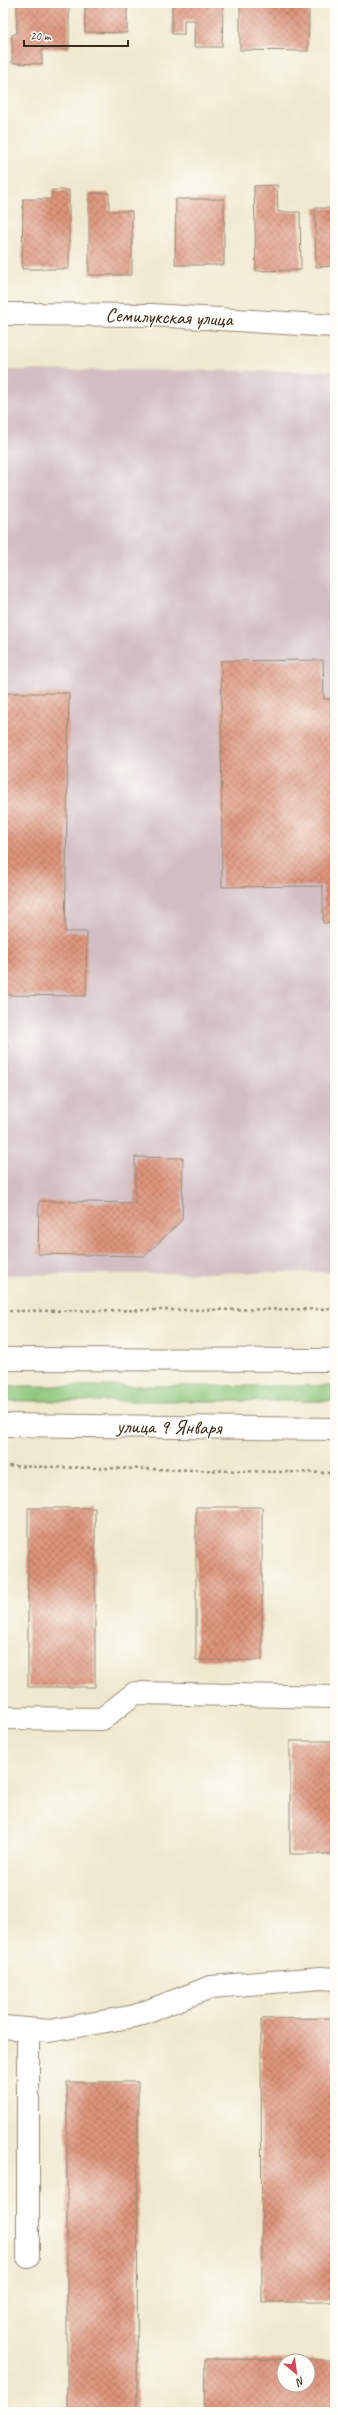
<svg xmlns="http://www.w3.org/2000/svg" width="338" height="2415" viewBox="0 0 338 2415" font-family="Caveat,sans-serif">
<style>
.industrial{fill:#d2bec2}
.grass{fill:#8dc67a;stroke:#64784c}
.building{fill:url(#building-cross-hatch);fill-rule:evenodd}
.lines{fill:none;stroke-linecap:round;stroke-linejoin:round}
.minor-casing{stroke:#968976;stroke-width:24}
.major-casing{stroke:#968976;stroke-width:24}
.path{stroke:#968976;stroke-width:2.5;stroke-dasharray:3 3;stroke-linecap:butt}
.minor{stroke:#fff;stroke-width:22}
.major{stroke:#fff;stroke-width:22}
.labels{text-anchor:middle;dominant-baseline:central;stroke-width:3.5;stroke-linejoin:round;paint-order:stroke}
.street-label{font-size:20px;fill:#3b2a1e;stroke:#fdfcf7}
</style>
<defs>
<pattern id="building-cross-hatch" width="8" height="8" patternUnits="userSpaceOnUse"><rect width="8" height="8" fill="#de947b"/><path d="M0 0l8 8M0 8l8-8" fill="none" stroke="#b57964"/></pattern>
</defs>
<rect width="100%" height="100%" fill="#fdfcf7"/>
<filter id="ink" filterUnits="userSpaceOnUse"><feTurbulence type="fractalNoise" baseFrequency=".025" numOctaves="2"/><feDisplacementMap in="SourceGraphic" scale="8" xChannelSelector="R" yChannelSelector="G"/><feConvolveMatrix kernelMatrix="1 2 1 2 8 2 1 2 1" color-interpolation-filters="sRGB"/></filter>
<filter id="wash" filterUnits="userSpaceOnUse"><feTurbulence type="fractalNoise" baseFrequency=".012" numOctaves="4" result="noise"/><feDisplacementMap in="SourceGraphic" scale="16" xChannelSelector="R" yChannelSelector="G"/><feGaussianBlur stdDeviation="0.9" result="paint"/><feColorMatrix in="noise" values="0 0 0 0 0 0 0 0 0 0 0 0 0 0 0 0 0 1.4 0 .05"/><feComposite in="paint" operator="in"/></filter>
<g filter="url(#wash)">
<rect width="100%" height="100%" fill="#f0e8ce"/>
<!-- industrial -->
<path class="industrial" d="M3 370 335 371V1272L3 1275Z"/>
<!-- grass -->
<path class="grass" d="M3 1386H335V1401H3Z"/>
<g id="blocks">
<!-- building -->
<path class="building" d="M17 3H69V49H42V64L12 63V35L17 33Z
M85 3H127V33L85 32Z
M172 3H223L222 47H194L195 20H184V34H172Z
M240 3 309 4 308 51 240 50Z
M277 185 278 212H300L301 270 256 271 254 186Z
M52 190H69V269H22L23 199H52Z
M89 193H109V211H132V275H89Z
M176 199H224V265H175Z
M315 208H335V266L316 267Z
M323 660 324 699H335V922L323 923V886L222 887 221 661Z
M3 693H69L65 932H87L86 996 3 995Z
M3 1043H7L5 1203H3Z
M135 1157 183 1158 182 1220 145 1256 38 1254 39 1201 135 1203Z
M196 1507H262V1660H196Z
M28 1508H95V1687H28Z
M290 1741H335V1854H290Z
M333 2018V2302H262L261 2019Z
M67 2082H138L137 2412H67Z
M205 2359 335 2360V2412H204ZM284 2361H308V2385H284Z"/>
</g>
</g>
<g filter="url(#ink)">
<use href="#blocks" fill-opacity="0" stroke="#968976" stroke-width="1"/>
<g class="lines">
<defs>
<path id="minor" d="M3 314 151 315 335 326
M3 1718 102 1719 135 1693 335 1697
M3 2027 49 2031 135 2016 211 1987 321 1978 335 1979
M28 2029V2257"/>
<path id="major" d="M3 1359 335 1360
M3 1425 335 1429"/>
</defs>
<!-- minor casing -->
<use href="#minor" class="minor-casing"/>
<!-- major casing -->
<use href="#major" class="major-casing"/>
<!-- path -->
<path class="path" d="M3 1311 335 1309
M3 1466 335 1473"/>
<!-- minor -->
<use href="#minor" class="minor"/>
<!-- major -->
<use href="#major" class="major"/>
</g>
</g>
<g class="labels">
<!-- street labels -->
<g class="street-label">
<text transform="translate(169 317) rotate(2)">Семилукская улица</text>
<text transform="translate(169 1427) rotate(1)">улица 9 Января</text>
</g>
</g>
<!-- margin -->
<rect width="338" height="2415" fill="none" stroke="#fdfcf7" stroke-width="16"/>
<!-- north arrow -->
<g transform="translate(296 2373) rotate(151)"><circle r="19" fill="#fdfcf7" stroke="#afa8a0"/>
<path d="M0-3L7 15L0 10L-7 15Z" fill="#d1495b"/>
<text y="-6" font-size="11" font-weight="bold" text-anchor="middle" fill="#3b2a1e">N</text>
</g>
<!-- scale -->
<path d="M24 40v6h104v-6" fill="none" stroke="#3b2a1e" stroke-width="2"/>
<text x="30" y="40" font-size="12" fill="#3b2a1e" stroke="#fdfcf7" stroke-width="3" paint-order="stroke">20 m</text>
</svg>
